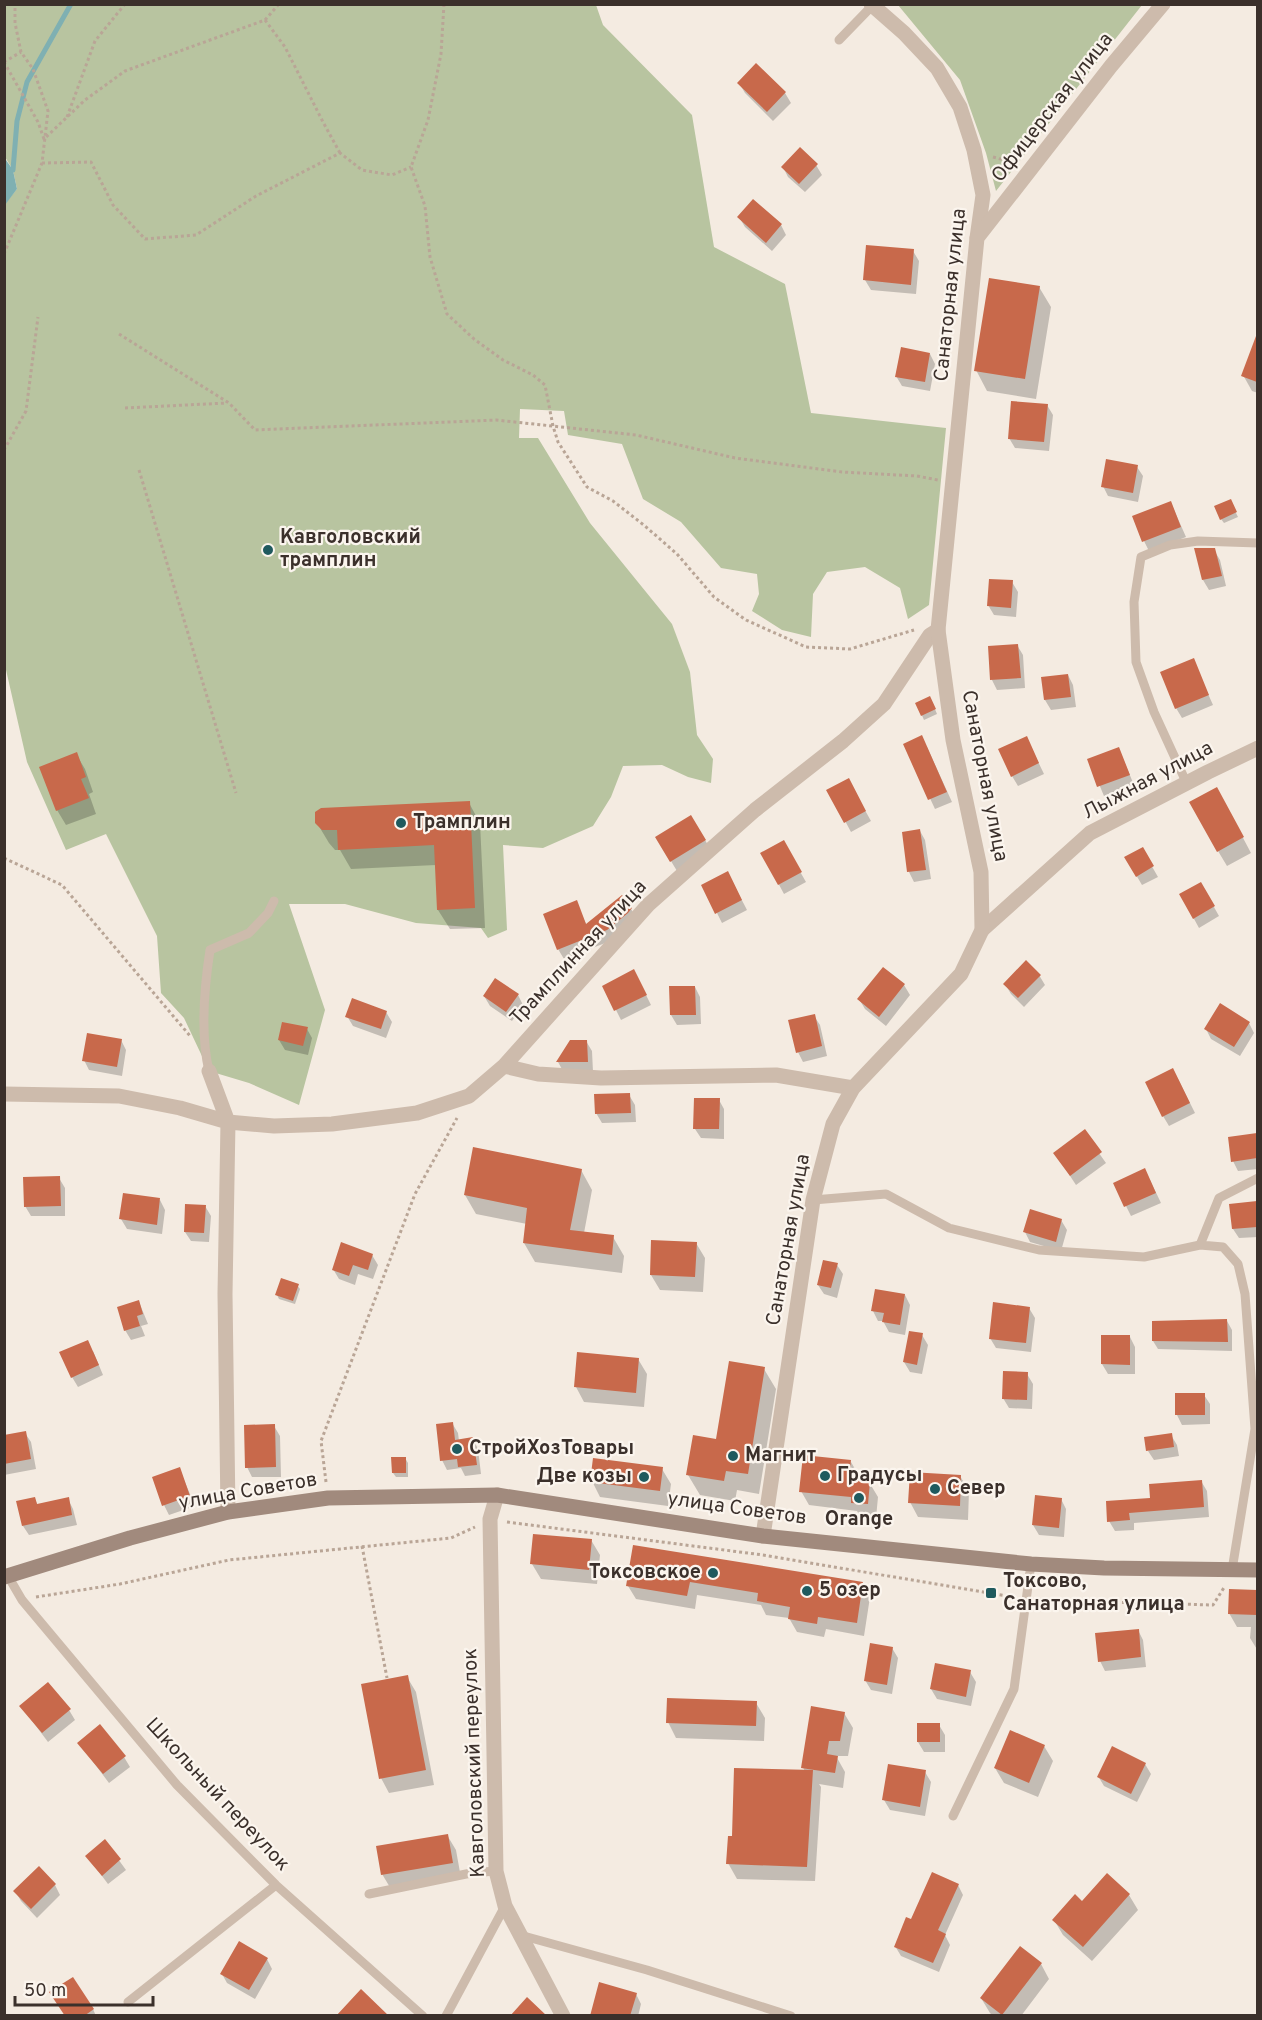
<svg xmlns="http://www.w3.org/2000/svg" width="1262" height="2020" viewBox="0 0 1262 2020" font-family="Overpass,sans-serif">
<style>
.green{fill:#b8c4a0}
.water{fill:#7fb0b2}
.shadow{fill:#0003}
.lines{fill:none;stroke-linecap:round;stroke-linejoin:round}
.stream{stroke:#7fb0b2;stroke-width:5}
.building{fill:#c8694b}
.path{stroke:#b9a596;stroke-width:3;stroke-dasharray:3 3;stroke-linecap:butt}
.service{stroke:#cdbbac;stroke-width:9}
.minor{stroke:#cdbbac;stroke-width:15}
.tertiary{stroke:#cdbbac;stroke-width:15}
.secondary{stroke:#a18a7d;stroke-width:15}
.poi-dot{fill:#1f5a5e;stroke:#fbf5ee;stroke-width:2}
.labels{text-anchor:middle;dominant-baseline:central;stroke-width:4.5;stroke-linejoin:round;paint-order:stroke}
.street-label{font-size:20px;fill:#3b302b;stroke:#fbf5ee}
.poi-label{font-size:20px;font-weight:bold;fill:#3b302b;stroke:#fbf5ee;text-anchor:start}
</style>
<rect width="100%" height="100%" fill="#f4ebe1"/>
<!-- green -->
<path class="green" d="M5 5H596L603 25 692 115 714 247 785 284 811 413 946 428 929 605 908 619 900 588 865 567 827 572 813 594 811 637 782 630 752 611 759 594 757 574 721 568 681 522 643 499 622 444 568 435 564 411 520 409 519 438H538L590 523 672 624 690 672 697 735 713 759 711 783 688 777 662 765 623 766 611 797 593 826 543 848 503 845 507 930 488 938 481 928 416 923 345 904H289L325 1010 299 1105 249 1083 209 1071 184 1018 161 993 157 936 106 834 66 850 27 762 4 661V205L17 189 13 170 5 157Z
M898 5H1142L996 191 986 153 960 80Z"/>
<!-- water -->
<path class="water" d="M4 157 13 170 17 189 5 205Z"/>
<!-- shadow -->
<path class="shadow" d="M756 65 785 93 791 103 773 121 745 93 739 83Z
M816 165 822 175 805 192 788 177 783 167Z
M739 217 781 225 786 235 772 251 745 227Z
M913 251 919 261 916 294 871 290 865 280Z
M1039 287 1051 307 1036 399 987 391 976 370Z
M1256 341H1258V393L1252 391 1243 375Z
M930 354 935 364 930 391 902 386 896 376Z
M1047 405 1053 415 1049 451 1015 448 1009 438Z
M1137 467 1143 476 1138 502 1108 496 1103 486Z
M1171 503 1186 537 1149 551 1144 541Z
M1232 505 1238 517 1224 523 1221 519Z
M1214 550 1220 560 1226 586 1209 590 1203 580Z
M1012 582 1018 592 1016 617 994 615 988 605Z
M1017 645 1023 655 1025 688 997 690 992 680 989 647Z
M1193 660 1213 705 1182 718 1176 708Z
M1068 675 1073 685 1076 707 1051 710 1045 700 1043 678Z
M932 702 937 714 924 720 917 704Z
M905 745 927 747 952 802 935 809Z
M1031 747 1044 774 1018 786 1012 776Z
M1119 749 1134 785 1104 796 1089 760Z
M76 754 85 769 93 792 89 794 96 814 66 825 57 810Z
M848 780 871 821 851 832 829 791Z
M469 803 480 823 485 928 450 929 438 910 436 865 351 869 340 850H335L329 843 317 823Z
M1225 804 1251 853 1227 866 1218 851Z
M691 817 711 850 677 871 657 838Z
M920 831 925 840 931 879 914 882 909 872 903 833Z
M783 842 806 882 784 894 762 853Z
M1142 849 1158 877 1142 885 1126 858Z
M733 883 747 910 722 923 717 913Z
M1201 884 1219 916 1199 928 1181 895Z
M576 902 587 926 631 909 637 919 613 940 564 959 558 949Z
M883 969 904 985 910 995 886 1026 865 1009 859 999Z
M1039 975 1045 985 1024 1007 1011 994 1005 984Z
M639 981 651 1005 621 1020 604 986Z
M695 987 700 997 701 1024 677 1025 671 1015 670 988Z
M518 995 523 1005 512 1021 490 1006 484 996Z
M386 1012 392 1022 386 1038 353 1026 347 1016Z
M814 1016 820 1025 827 1056 803 1062 798 1052Z
M1249 1023 1254 1033 1240 1056 1211 1039 1206 1029Z
M307 1029 312 1038 308 1055 285 1050 279 1040Z
M121 1040 126 1050 122 1076 89 1070 84 1060Z
M586 1041 592 1051 593 1072 563 1071 558 1062Z
M1178 1079 1195 1113 1169 1126 1163 1116Z
M629 1095 635 1105 636 1122 602 1123 596 1113Z
M719 1100 724 1109V1139L701 1138 695 1129Z
M1084 1132 1106 1163 1076 1185 1055 1153Z
M1258 1134V1169L1238 1171 1233 1161 1230 1138Z
M581 1170 592 1190 584 1233 613 1237 624 1256 622 1273 535 1262 524 1243 527 1224 476 1214 465 1195Z
M59 1178 65 1188V1216H31L25 1206Z
M1150 1180 1161 1203 1131 1216 1115 1184Z
M160 1200 165 1210 162 1234 127 1229 121 1219Z
M1258 1203V1237L1239 1238 1233 1229 1231 1205Z
M205 1206 211 1216 209 1242 191 1241 185 1232Z
M1061 1220 1067 1230 1061 1251 1030 1242 1025 1232Z
M696 1243 705 1258 703 1292 660 1290 651 1275Z
M372 1255 378 1265 373 1279 358 1274 355 1285 339 1279 333 1269Z
M837 1265 843 1274 837 1298 824 1294 818 1285Z
M297 1285 300 1289 295 1304 279 1299 277 1295Z
M905 1295 910 1305 905 1335 889 1332 883 1321H878L873 1311Z
M139 1302 148 1324 141 1326 145 1336 131 1340 125 1330Z
M1029 1308 1035 1318 1031 1352 996 1348 990 1338Z
M1227 1321 1232 1330V1351L1158 1349 1153 1341Z
M922 1335 928 1345 922 1374 910 1372 904 1362Z
M1130 1337 1135 1347V1374H1108L1102 1364Z
M93 1351 103 1375 78 1387 72 1377Z
M638 1359 647 1374 644 1407 584 1402 576 1387Z
M764 1369 776 1389 759 1494 737 1490 735 1501 700 1495 688 1475 717 1440Z
M1027 1374 1033 1384 1032 1409 1009 1408 1003 1398Z
M1204 1395 1210 1404V1424L1182 1425 1177 1415Z
M452 1423 458 1433 459 1441 473 1439 478 1449 481 1474 465 1476 461 1468 447 1470 442 1460Z
M274 1426 280 1436 281 1477H252L247 1467Z
M25 1433 31 1442 36 1469 4 1475V1437Z
M1171 1435 1177 1445 1179 1456 1154 1460 1148 1451Z
M405 1458 408 1463V1477H396L393 1473Z
M851 1462 859 1476 858 1481 869 1482 878 1497 876 1518 860 1516 857 1511 809 1505 801 1491Z
M179 1468 195 1506 169 1515 164 1505Z
M662 1469 671 1484 668 1506 600 1497 592 1481Z
M960 1476 969 1491 968 1520 918 1517 910 1502Z
M1201 1481 1207 1491 1209 1517 1134 1523V1530L1115 1531 1109 1521 1151 1499Z
M35 1499 38 1506 68 1499 73 1509 77 1525 29 1535 23 1526Z
M1061 1499 1066 1509 1064 1537 1039 1535 1033 1525Z
M591 1540 600 1555 597 1584 541 1579 532 1564Z
M634 1546 862 1583 870 1597 864 1636 826 1629 824 1637 797 1632 789 1618 766 1615 761 1605 697 1595 695 1609 636 1599 628 1586Z
M1230 1591 1258 1592V1651L1250 1638 1251 1627H1237L1229 1613Z
M1138 1630 1143 1640 1146 1667 1105 1671 1100 1661Z
M892 1648 898 1658 892 1694 871 1690 865 1680Z
M970 1672 976 1682 971 1706 937 1699 931 1689Z
M407 1677 416 1692 434 1785 389 1793 381 1778Z
M756 1703 765 1718 764 1741 676 1738 668 1722Z
M21 1706 69 1710 75 1720 48 1742Z
M844 1713 853 1728 848 1756H836L845 1772 843 1788 819 1784 821 1787 815 1881 737 1879 728 1863 733 1838 805 1772 803 1767Z
M939 1725 945 1735V1752H924L918 1742Z
M79 1743 124 1757 130 1767 109 1783Z
M1044 1746 1053 1761 1038 1797 1004 1783 995 1768Z
M1145 1764 1151 1774 1137 1802 1104 1786 1098 1776Z
M925 1772 931 1782 925 1816 890 1810 884 1800Z
M447 1835 456 1850 461 1878 391 1889 382 1874Z
M105 1841 126 1870 108 1884 87 1856Z
M39 1868 55 1885 60 1895 37 1918 21 1901 15 1891Z
M958 1885 963 1895 945 1935 950 1945 939 1972 901 1956 895 1946 912 1921Z
M1129 1895 1138 1910 1092 1961 1063 1935 1054 1920 1082 1903Z
M267 1959 272 1969 255 1999 227 1983 222 1974Z
M1041 1964 1049 1979 1021 2016H993L990 2013 981 1998Z
M636 1994 641 2004 638 2016H593Z
M93 2009 96 2016H65Z"/>
<g class="lines">
<!-- stream -->
<path class="stream" d="M13 170 17 121 27 82 71 4"/>
</g>
<!-- building -->
<path class="building" d="M756 63 786 92 767 112 737 83Z
M800 147 818 164 799 184 781 167Z
M753 199 782 224 766 243 737 217Z
M866 245 914 249 911 285 863 280Z
M989 278 1040 286 1025 379 974 371Z
M1256 336H1257V382L1241 376Z
M901 347 930 353 925 382 895 377Z
M1011 401 1048 404 1044 442 1008 439Z
M1106 459 1138 465 1133 493 1101 487Z
M1231 499 1237 512 1220 520 1214 506Z
M1171 501 1181 527 1142 542 1132 516Z
M1194 548H1215L1222 576 1202 580Z
M989 579 1013 580 1011 608 987 606Z
M1018 644 1021 678 990 680 988 646Z
M1194 658 1209 695 1175 709 1160 672Z
M1068 674 1071 697 1044 700 1041 677Z
M930 696 936 709 921 716 915 703Z
M922 735 947 792 928 800 903 744Z
M1027 736 1039 763 1011 777 998 749Z
M1119 747 1130 775 1097 787 1087 759Z
M77 752 86 777 81 779 89 798 56 811 39 767Z
M849 778 866 811 844 823 826 790Z
M1217 787 1244 837 1217 852 1189 802Z
M470 801 475 908 437 910 434 845 338 850 337 830H322L315 823V812L321 808Z
M691 815 706 840 670 862 655 837Z
M920 829 926 870 907 872 902 832Z
M784 840 802 872 778 885 760 853Z
M1143 847 1154 866 1136 877 1124 857Z
M728 871 742 900 715 914 701 885Z
M1201 882 1215 906 1193 919 1179 894Z
M622 895 632 908 628 913 607 930 557 950 543 914 577 900 586 924Z
M1026 960 1041 975 1018 998 1003 984Z
M883 967 905 984 879 1017 857 999Z
M634 969 647 995 614 1011 602 986Z
M495 978 519 994 506 1012 483 996Z
M669 986H695L696 1015H670Z
M352 998 387 1011 381 1029 345 1017Z
M1220 1003 1250 1022 1234 1047 1204 1029Z
M815 1014 822 1046 796 1053 788 1020Z
M282 1022 308 1027 303 1046 278 1040Z
M87 1033 122 1039 117 1067 82 1061Z
M570 1040H587L588 1062H556Z
M1173 1068 1190 1103 1162 1117 1145 1082Z
M630 1093 631 1113 595 1114 594 1094Z
M694 1098H720L719 1129H693Z
M1085 1129 1102 1152 1070 1176 1053 1153Z
M1257 1133V1158L1231 1162 1228 1137Z
M473 1147 582 1169 570 1230 614 1235 612 1255 523 1243 527 1208 464 1195Z
M1145 1168 1156 1193 1124 1207 1113 1183Z
M60 1176 61 1206 24 1207 23 1177Z
M123 1193 160 1198 157 1225 119 1219Z
M1257 1201V1227L1232 1229 1229 1204Z
M185 1204 206 1205 204 1233 184 1232Z
M1030 1209 1062 1219 1056 1242 1023 1232Z
M651 1240 697 1242 695 1277 650 1275Z
M341 1242 373 1254 368 1270 353 1265 349 1276 332 1270Z
M823 1260 838 1263 831 1288 817 1285Z
M281 1278 299 1284 293 1301 275 1295Z
M875 1289 905 1294 900 1325 882 1322 884 1313 871 1311Z
M139 1300 143 1314 137 1316 140 1326 124 1331 117 1307Z
M993 1302 1030 1307 1026 1343 989 1339Z
M1227 1319 1228 1342 1152 1341V1321Z
M909 1331 923 1333 917 1365 903 1362Z
M1101 1335H1130V1365L1101 1364Z
M88 1340 99 1365 71 1378 59 1352Z
M577 1352 639 1358 636 1393 574 1387Z
M729 1361 765 1367 748 1474 726 1471 724 1481 686 1475 693 1435 716 1439Z
M1003 1371 1028 1372 1027 1400 1002 1399Z
M1175 1393H1205V1415H1175Z
M453 1422 455 1440 473 1437 477 1465 458 1467 457 1459 440 1461 436 1424Z
M275 1424 276 1467 245 1468 244 1425Z
M26 1431 31 1459 4 1464V1435Z
M1172 1433 1174 1447 1146 1451 1144 1437Z
M803 1455 851 1460 849 1479 870 1481 868 1504 851 1503V1497L799 1492Z
M391 1457H406V1473H392Z
M593 1458 663 1467 660 1491 590 1482Z
M180 1467 190 1496 162 1506 152 1477Z
M910 1472 961 1475 960 1506 908 1503Z
M1202 1480 1204 1507 1129 1513 1130 1520 1107 1522 1106 1501 1150 1498 1149 1484Z
M1035 1495 1062 1498 1059 1528 1032 1525Z
M35 1497 37 1504 69 1497 72 1515 22 1526 16 1501Z
M533 1534 592 1539 589 1570 530 1564Z
M633 1545 863 1582 857 1623 818 1617 817 1624 788 1619 790 1607 757 1601 758 1593 690 1582 687 1596 626 1586Z
M1229 1589 1257 1590V1615L1228 1614Z
M1139 1629 1141 1657 1098 1662 1095 1633Z
M870 1643 893 1647 887 1685 864 1681Z
M935 1663 971 1670 966 1697 930 1689Z
M408 1675 426 1770 379 1779 361 1684Z
M48 1682 71 1709 42 1733 19 1706Z
M667 1698 757 1701 756 1726 666 1723Z
M811 1706 845 1712 840 1741H829L827 1754 838 1756 835 1773 801 1768Z
M917 1723H940V1742H917Z
M100 1724 126 1756 103 1774 77 1743Z
M1010 1730 1045 1745 1029 1783 994 1768Z
M1112 1746 1146 1763 1131 1794 1097 1777Z
M888 1764 926 1770 920 1807 882 1800Z
M734 1768 813 1770 807 1867 726 1864 728 1836H732Z
M448 1834 453 1863 381 1875 376 1846Z
M105 1839 121 1859 102 1876 85 1856Z
M39 1866 56 1884 31 1909 13 1891Z
M932 1872 959 1884 938 1930 946 1934 933 1963 894 1947 906 1917 911 1919Z
M1107 1873 1130 1894 1083 1947 1052 1920 1075 1894 1082 1901Z
M239 1941 268 1958 249 1990 220 1974Z
M1020 1946 1042 1963 1002 2015 980 1998Z
M73 1977 94 2009 84 2016H65L49 1992Z
M599 1982 637 1993 630 2016H590Z
M361 1989 389 2016H336Z
M527 1997 547 2016H510Z"/>
<g class="lines">
<!-- path -->
<path class="path" d="M444 4 441 54 428 120 411 167 425 206 430 257 447 314 474 339 503 360 533 375 545 385 553 426 558 442 587 487 613 501 645 526 677 554 714 597 746 620 806 647 850 649 914 630
M265 20 285 47 323 122 340 153
M4 62 38 122 44 139 85 100 125 71 265 20 279 4
M4 62 21 52
M67 117 95 41 125 4
M993 157 1015 163
M42 163 91 162 113 205 145 239 196 235 256 196 340 153 362 170 392 175 411 167
M4 254 42 163 48 111 33 69 21 52 15 23V4
M119 334 229 403 255 430 496 420 636 435 735 458 842 472 917 476 938 480
M125 408 227 403
M4 450 26 411 38 317
M139 470 236 793
M4 858 62 885 191 1037
M326 1482 321 1441 415 1194 457 1118
M507 1522 763 1555 1013 1597
M362 1546 387 1678
M36 1597 120 1584 229 1560 451 1538 475 1527
M1038 1600 1213 1605 1225 1586"/>
<!-- service -->
<path class="service" d="M839 40 872 6
M1187 784 1154 712 1136 662 1134 602 1141 557 1170 545 1198 541 1258 543
M209 1071C200 1033 204 989 210 950L249 933 268 913 274 901
M813 1200 886 1194 949 1228 1039 1250 1144 1257 1200 1245 1219 1198 1258 1178
M1200 1245 1223 1247 1238 1264 1245 1294 1255 1429 1232 1570
M8 1576 22 1600 177 1785 276 1885 423 2016
M953 1816 1014 1689 1031 1564
M369 1894 471 1873 496 1871
M520 1935 647 1970 791 2016
M128 2002 276 1885
M446 2016 505 1906"/>
<!-- minor -->
<path class="minor" d="M871 4 904 33 937 68 960 107 974 150 983 195 977 238
M982 930 1090 833 1208 772 1258 748
M209 1071 228 1122 225 1294 228 1512
M853 1088 776 1075 601 1078 538 1074 504 1066 648 905 755 810 843 741 884 704 930 635 938 630
M4 1094 119 1096 180 1108 228 1122 274 1126 332 1124 417 1113 469 1096 504 1066
M497 1495 490 1519 496 1871 505 1906 563 2016"/>
<!-- tertiary -->
<path class="tertiary" d="M763 1536 813 1200 833 1124 853 1088 961 974 982 930 981 872 953 740 938 630 977 238 1111 66 1163 4"/>
<!-- secondary -->
<path class="secondary" d="M4 1577 130 1538 228 1512 328 1498 497 1495 763 1536 1031 1564 1104 1568 1258 1570"/>
</g>
<!-- markers -->
<g class="poi-dot">
<circle cx="268" cy="550" r="6"/>
<circle cx="401" cy="823" r="6"/>
<circle cx="457" cy="1449" r="6"/>
<circle cx="733" cy="1456" r="6"/>
<circle cx="825" cy="1476" r="6"/>
<circle cx="644" cy="1477" r="6"/>
<circle cx="935" cy="1489" r="6"/>
<circle cx="859" cy="1498" r="6"/>
<circle cx="713" cy="1573" r="6"/>
<circle cx="807" cy="1591" r="6"/>
<rect x="985" y="1587" width="12" height="12" rx="3"/>
</g>
<g class="labels">
<!-- street labels -->
<g class="street-label">
<text transform="translate(1053 108) rotate(-52)">Офицерская улица</text>
<text transform="translate(951 295) rotate(-84)">Санаторная улица</text>
<text transform="translate(984 776) rotate(79)">Санаторная улица</text>
<text transform="translate(1148 781) rotate(-28)">Лыжная улица</text>
<text transform="translate(579 953) rotate(-47)">Трамплинная улица</text>
<text transform="translate(789 1240) rotate(-80)">Санаторная улица</text>
<text transform="translate(248 1492) rotate(-10)">улица Советов</text>
<text transform="translate(737 1509) rotate(8)">улица Советов</text>
<text transform="translate(475 1763) rotate(-92)">Кавголовский переулок</text>
<text transform="translate(217 1795) rotate(47)">Школьный переулок</text>
</g>
<!-- poi labels -->
<g class="poi-label">
<text x="280" y="538">Кавголовский<tspan x="280" dy="23">трамплин</tspan></text>
<text x="413" y="823">Трамплин</text>
<text x="469" y="1449">СтройХозТовары</text>
<text x="745" y="1456">Магнит</text>
<text x="837" y="1476">Градусы</text>
<text x="632" y="1477" text-anchor="end">Две козы</text>
<text x="947" y="1489">Север</text>
<text x="859" y="1520" text-anchor="middle">Orange</text>
<text x="701" y="1573" text-anchor="end">Токсовское</text>
<text x="1003" y="1582">Токсово,<tspan x="1003" dy="23">Санаторная улица</tspan></text>
<text x="819" y="1591">5 озер</text>
</g>
</g>
<!-- border -->
<rect width="1262" height="2020" fill="none" stroke="#3b302b" stroke-width="12"/>
<!-- scale -->
<path d="M15 1996v9h138v-9" fill="none" stroke="#3b302b" stroke-width="3"/>
<text x="24" y="1996" font-size="18" fill="#3b302b" stroke="#fbf5ee" stroke-width="4.5" paint-order="stroke">50 m</text>
</svg>
